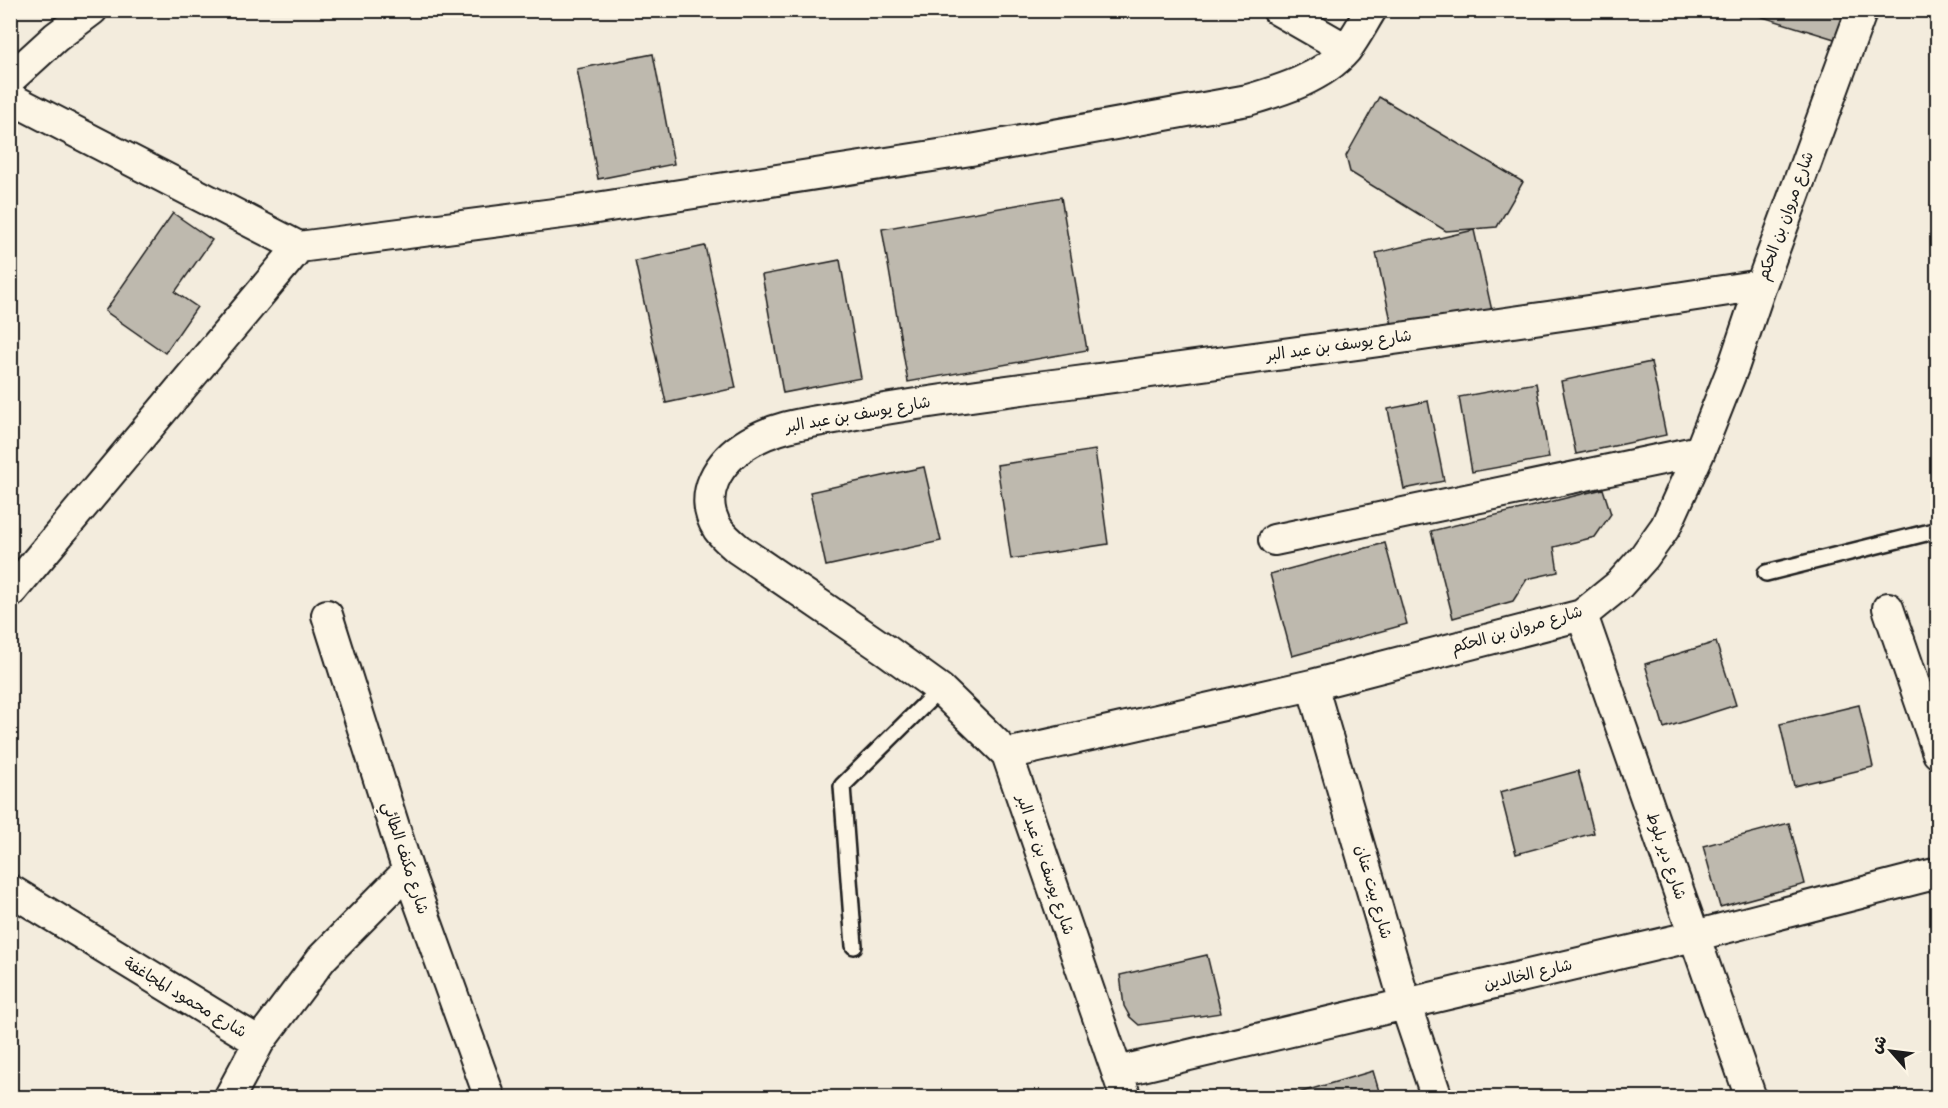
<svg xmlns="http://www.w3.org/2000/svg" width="1948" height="1108" viewBox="0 0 1948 1108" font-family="'Balsamiq Sans','Playpen Sans Arabic',sans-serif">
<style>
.building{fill:#beb9ae;stroke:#1c1c1c;stroke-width:1.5}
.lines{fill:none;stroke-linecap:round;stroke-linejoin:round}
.service-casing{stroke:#1c1c1c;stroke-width:20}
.minor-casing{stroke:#1c1c1c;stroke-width:34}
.service{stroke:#fcf5e5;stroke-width:15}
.minor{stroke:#fcf5e5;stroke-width:30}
.labels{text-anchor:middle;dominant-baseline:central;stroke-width:5;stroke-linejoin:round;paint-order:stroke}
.street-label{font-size:16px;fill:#1c1c1c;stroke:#fcf5e5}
</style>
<rect width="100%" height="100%" fill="#f3ecdd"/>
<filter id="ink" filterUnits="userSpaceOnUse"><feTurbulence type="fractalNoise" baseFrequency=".0167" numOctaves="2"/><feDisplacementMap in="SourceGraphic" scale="12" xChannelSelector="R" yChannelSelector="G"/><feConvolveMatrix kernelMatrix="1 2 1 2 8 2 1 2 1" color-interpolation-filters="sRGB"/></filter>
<g filter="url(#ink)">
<!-- building -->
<path class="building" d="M1754 10H1850L1841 41 1753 14Z
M653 54 674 164 598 179 577 69Z
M1379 97 1523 182 1497 227 1446 231 1350 172 1346 156Z
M1061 197 1087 350 908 382 882 229Z
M173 213 212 240 175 292 197 307 165 353 105 311Z
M1474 230 1492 311 1394 334 1376 253Z
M705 246 736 388 666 403 635 261Z
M840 260 861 378 783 393 762 275Z
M1651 362 1666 435 1576 454 1561 381Z
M1536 383 1549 458 1472 472 1459 397Z
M1428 401 1444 481 1404 489 1388 409Z
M1095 450 1108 544 1011 559 997 465Z
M924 467 941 541 826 566 810 492Z
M1603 489 1611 514 1595 537 1554 547 1558 572 1527 579 1513 601 1453 618 1431 531Z
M1385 543 1407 624 1292 656 1270 574Z
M1716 642 1736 705 1664 728 1645 664Z
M1859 705 1873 767 1794 786 1780 724Z
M1578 771 1594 833 1516 854 1500 792Z
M1789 823 1805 884 1720 907 1703 846Z
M1207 955 1221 1013 1139 1025 1130 1017 1124 1006 1120 975Z
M1373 1071 1381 1098H1299L1298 1093Z"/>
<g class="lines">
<defs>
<path id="service" d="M1766 573 1938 530
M854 946 842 786 940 689"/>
<path id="minor" d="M1278 10 1346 49
M10 79 56 37 92 10
M10 98 299 247 577 211 971 150 1248 100C1282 90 1322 78 1346 50 1355 38 1363 23 1371 10
M1274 540 1700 451
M10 593 299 247
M1888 608 1938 753
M327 615 408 871 490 1098
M1582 615 1751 1098
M1312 685 1405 1003 1437 1098
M1007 754 1312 685 1582 615 1619 585 1644 557 1666 526 1700 451 1734 365 1761 285 1862 10
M10 890 259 1042 322 958 408 871
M1117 1072 1694 936 1938 873
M229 1098 259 1042
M1126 1098 1007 754 940 689 886 650 738 549C731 543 723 536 718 529 696 495 719 460 750 442 780 424 816 422 850 415 923 402 996 392 1069 383 1300 352 1531 321 1761 285"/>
</defs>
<!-- service casing -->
<use href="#service" class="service-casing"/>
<!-- minor casing -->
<use href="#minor" class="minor-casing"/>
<!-- service -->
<use href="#service" class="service"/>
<!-- minor -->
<use href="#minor" class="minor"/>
</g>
</g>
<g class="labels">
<!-- street labels -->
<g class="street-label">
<text transform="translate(1786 216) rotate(-70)">شارع مروان بن الحكم</text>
<text transform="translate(1339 346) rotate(-8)">شارع يوسف بن عبد البر</text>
<text transform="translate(858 415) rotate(-10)">شارع يوسف بن عبد البر</text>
<text transform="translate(1517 630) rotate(-16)">شارع مروان بن الحكم</text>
<text transform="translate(1666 856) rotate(71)">شارع دير بلوط</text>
<text transform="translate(405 858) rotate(72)">شارع مكنف الطائي</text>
<text transform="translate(1045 865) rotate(71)">شارع يوسف بن عبد البر</text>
<text transform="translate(1373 892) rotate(74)">شارع بيت عنان</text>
<text transform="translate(1528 975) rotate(-13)">شارع الخالدين</text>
<text transform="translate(185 998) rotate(31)">شارع محمود المجاغفة</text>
</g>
</g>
<!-- margin -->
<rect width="1948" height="1108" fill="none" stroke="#fcf5e5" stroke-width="36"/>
<rect x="18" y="18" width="1912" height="1072" fill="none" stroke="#1c1c1c" stroke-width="2" filter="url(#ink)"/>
<!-- north arrow -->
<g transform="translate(1891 1051) rotate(298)" stroke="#fcf5e5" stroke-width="4.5" paint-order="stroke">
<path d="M0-4.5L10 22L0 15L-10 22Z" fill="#1c1c1c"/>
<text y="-9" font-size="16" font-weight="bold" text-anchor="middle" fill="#1c1c1c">ش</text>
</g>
</svg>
